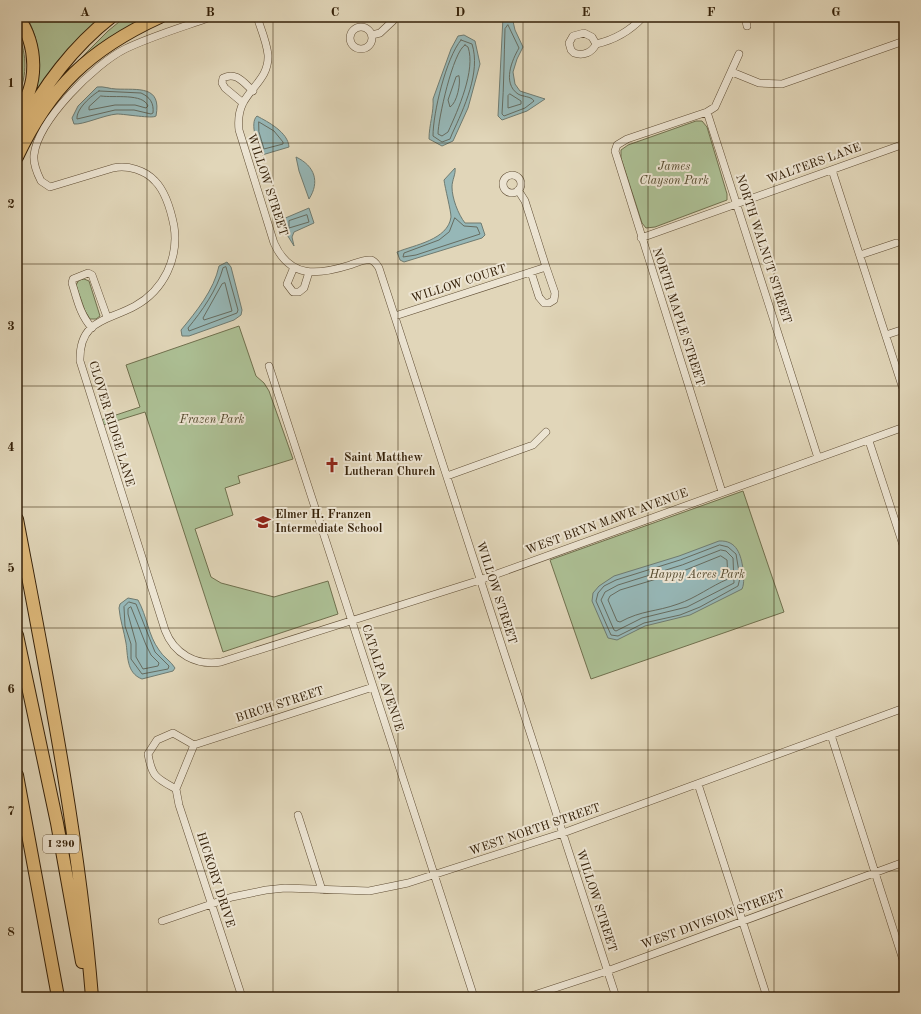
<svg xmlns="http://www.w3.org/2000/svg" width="921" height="1014" viewBox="0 0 921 1014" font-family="'Old Standard TT',serif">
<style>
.green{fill:#acbf94;stroke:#70704e}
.water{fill:#96b7b7;stroke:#6f7b71}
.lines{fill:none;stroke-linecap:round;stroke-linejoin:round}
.shore{stroke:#666c60;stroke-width:1}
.minor-casing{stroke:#604e35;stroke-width:8}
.motorway-casing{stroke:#352109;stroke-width:14}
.minor{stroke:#ece4d2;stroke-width:7}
.motorway{stroke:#e0bb7c;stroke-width:12}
.grid{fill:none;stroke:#352109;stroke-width:1;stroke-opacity:0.55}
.labels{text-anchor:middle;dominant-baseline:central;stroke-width:4;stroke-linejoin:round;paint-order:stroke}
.shield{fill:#ece4d2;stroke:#6c5c45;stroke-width:1}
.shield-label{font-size:11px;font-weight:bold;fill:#352109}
.street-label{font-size:12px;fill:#352109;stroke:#ece4d2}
.park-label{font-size:12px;font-style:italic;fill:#53482c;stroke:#ece4d2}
.poi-label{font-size:12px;font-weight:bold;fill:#352109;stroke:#ece4d2;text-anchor:start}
.neatline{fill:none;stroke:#352109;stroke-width:1.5}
.grid-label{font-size:13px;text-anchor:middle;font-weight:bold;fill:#352109}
</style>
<rect width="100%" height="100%" fill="#e1d6b9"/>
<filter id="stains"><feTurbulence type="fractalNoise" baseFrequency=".005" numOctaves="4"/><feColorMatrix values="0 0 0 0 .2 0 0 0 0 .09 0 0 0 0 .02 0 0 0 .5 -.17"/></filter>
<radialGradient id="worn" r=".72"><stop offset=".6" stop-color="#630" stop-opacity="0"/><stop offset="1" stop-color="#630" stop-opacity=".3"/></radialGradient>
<!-- green -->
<path class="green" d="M27 17H102L17 131C17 120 23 116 28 106 43 77 42 46 27 17Z
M125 17H147L104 41 76 63 108 31Z
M17 29C26 52 29 74 17 97Z
M696 121H702L707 127 727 194V200L655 227 646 228 642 223 621 158V150L628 145Z
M84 279 89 281 100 316 96 319H90L85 311 76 285 79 280Z
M239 326 256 376 264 383 269 391 293 459 238 476 240 483 225 488 233 515 195 529 211 577 221 583 274 597 328 581 338 614 223 652 145 412 103 425 101 420 140 407 126 365Z
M743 491 784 612 591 679 550 560Z"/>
<!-- water -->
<path class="water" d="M503 17H512L515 30 523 47 517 59 513 72 515 84 520 91 545 99 527 111 502 120 498 116Z
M464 35 475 41 480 64 468 108 453 141 442 146 429 139C429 125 434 112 433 99L451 49 458 36Z
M97 87C104 86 110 89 116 89 138 90 162 85 156 116 153 119 125 114 117 114 104 115 83 125 74 124L72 118 78 106Z
M257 116C268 122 288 132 289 147L262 155C258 146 249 123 257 116Z
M296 157C315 166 320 182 309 199L299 171Z
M455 168C456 174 452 180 452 187 452 198 458 214 465 223H481L485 235 482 238 404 262 400 260 397 252C414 245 448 240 451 217 451 211 445 188 444 180Z
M309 208 314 223 294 232 292 237 294 246 286 233 283 219Z
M227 262 231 267 242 310 241 315 234 320 189 336H182L181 330C196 312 214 290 219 266Z
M719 541C737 540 741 555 743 569 743 576 745 582 742 589L690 615 645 626 617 640 608 638 592 601 593 593 599 586 614 576 679 556Z
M128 598 138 600C147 616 148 635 159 650 163 657 171 661 175 668L173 671 142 679C126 673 128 655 126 643 124 631 120 620 119 608L120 604Z"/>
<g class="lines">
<!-- shore -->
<path class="shore" d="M508 25 519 48C512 60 502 83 518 94 523 97 531 96 534 101L525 108 504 116 502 114C504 85 504 57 505 29Z
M461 40 472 44C481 72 464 108 452 134L450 139 442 142 433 136C433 113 446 58 461 40Z
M465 45 468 47C476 70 458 110 448 132L442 136 438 134C438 120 453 51 465 45Z
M459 76C461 83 457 103 450 107L448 100 456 77Z
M99 91 141 93C150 97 154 103 153 113L151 114 134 110H115L77 119C76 109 91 96 99 91Z
M510 94 521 101V104L508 108V96Z
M101 96C114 98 143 93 148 106L146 108 135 105H115L89 110V107Z
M259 122 274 131 283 142V144L264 149 259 132Z
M307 215 309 222 289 228V221Z
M455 218 464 226 477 227 480 234 416 255 403 257 404 253 439 240 449 232Z
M226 267 238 310 237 313 189 331 188 328C202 311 217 290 223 268Z
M225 283 232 311 204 320 203 318 222 284Z
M720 545 728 547 736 554 740 578 738 586 700 607 680 615 644 623 618 636 611 635 596 601 598 593 604 586 616 580 680 560Z
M721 550 726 551 733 558 734 583 687 607 642 618 616 631 614 630 601 600 605 592 618 585 682 565Z
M721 556 727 560 728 579C711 586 696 598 678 604 656 612 642 610 620 622L617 621 608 600 610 596 620 590 683 571Z
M129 602 136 604 155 652 169 666 168 669 142 674 131 659V644L125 626 124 607Z
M131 607 146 645 151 655 159 663 158 666 143 669 136 657V643L128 614V609Z"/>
<defs>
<path id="minor" d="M211 17C183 27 152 36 125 49 95 64 38 120 34 155 33 164 37 173 41 181L50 187 113 168C128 165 145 170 155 181 166 192 171 211 174 226 179 258 164 290 135 306 108 321 79 319 80 361L165 630C174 654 196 666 221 662L480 580 904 427
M257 17C261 29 267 43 268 55 269 77 252 86 243 103 239 111 238 121 239 130L274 243C290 279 318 275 350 265 356 263 364 259 371 260 375 261 377 265 379 268L616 997
M745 17 747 26
M350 38a11 11 0 1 1 22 0a11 11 0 1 1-22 0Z
M372 35 380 33 397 17
M596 44 592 37 584 33 573 36 569 43 571 50 574 53C583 56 592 53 596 44 614 40 630 31 643 17
M732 72 759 83 782 84 904 41
M243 103 225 88 222 83 223 78C236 71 244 83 253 91
M707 112 818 458
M832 170 904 392
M503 184a9 9 0 1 1 18 0a9 9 0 1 1-18 0Z
M641 238 904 144
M860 255 896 243
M294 267 287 284 293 292H299L304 288 309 272
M531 272 539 297 544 303H549L554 300 555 293 546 267
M395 316 546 267 525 201 518 190
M92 328C80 315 77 299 72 283L73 279 88 273 92 275 107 317
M886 335 904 329
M269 366 474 997
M869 441 904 548
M447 476 533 445 546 432
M722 492 615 151 617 145 627 139 707 112 715 107 739 54
M831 735 904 963
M698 784 767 997
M176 789C156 778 152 777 148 754L157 740 173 733 194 745
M298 815 322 890
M162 921 232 897 266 890 285 888 369 891 408 883 563 833 904 708
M242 997 179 805 176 789 194 745 373 687
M528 997 607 971 904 862"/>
<path id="motorway" d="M17 112C40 85 37 44 18 17
M22 128C43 86 74 46 111 17
M17 157C50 87 90 49 160 17
M17 519C47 677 79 836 92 997
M17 635 57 823 82 962
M17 775 58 997"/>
</defs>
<!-- minor casing -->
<use href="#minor" class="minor-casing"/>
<!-- motorway casing -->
<use href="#motorway" class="motorway-casing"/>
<!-- minor -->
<use href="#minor" class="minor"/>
<!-- motorway -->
<use href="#motorway" class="motorway"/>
</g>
<!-- grid -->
<path class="grid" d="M147 17V997M273 17V997M398 17V997M523 17V997M648 17V997M774 17V997M17 143H904M17 264H904M17 386H904M17 507H904M17 628H904M17 750H904M17 871H904"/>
<!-- icons -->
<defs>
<symbol id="church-bare" viewBox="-9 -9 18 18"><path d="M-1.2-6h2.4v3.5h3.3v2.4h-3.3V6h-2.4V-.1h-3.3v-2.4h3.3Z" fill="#8f2418" stroke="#ece4d2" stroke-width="2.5" paint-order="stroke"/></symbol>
<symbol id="school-bare" viewBox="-9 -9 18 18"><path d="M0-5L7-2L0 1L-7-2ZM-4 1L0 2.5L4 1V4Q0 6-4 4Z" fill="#8f2418" stroke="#ece4d2" stroke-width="2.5" paint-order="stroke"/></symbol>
</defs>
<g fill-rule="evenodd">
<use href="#church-bare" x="321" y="454" width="22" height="22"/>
<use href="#school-bare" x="252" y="511" width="22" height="22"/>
</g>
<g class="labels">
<!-- shield labels -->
<rect class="shield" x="43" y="835" width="36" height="18" rx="3"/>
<g class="shield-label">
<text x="61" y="844">I 290</text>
</g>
<!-- street labels -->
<g class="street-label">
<text transform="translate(814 164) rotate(-20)">WALTERS LANE</text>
<text transform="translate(267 185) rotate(72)">WILLOW STREET</text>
<text transform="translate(763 249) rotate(72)">NORTH WALNUT STREET</text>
<text transform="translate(459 284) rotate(-18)">WILLOW COURT</text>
<text transform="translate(678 317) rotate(72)">NORTH MAPLE STREET</text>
<text transform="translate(111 424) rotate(73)">CLOVER RIDGE LANE</text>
<text transform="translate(607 522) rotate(-20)">WEST BRYN MAWR AVENUE</text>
<text transform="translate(496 593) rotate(72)">WILLOW STREET</text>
<text transform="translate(382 678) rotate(72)">CATALPA AVENUE</text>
<text transform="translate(280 705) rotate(-18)">BIRCH STREET</text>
<text transform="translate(535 830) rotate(-19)">WEST NORTH STREET</text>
<text transform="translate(215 880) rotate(72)">HICKORY DRIVE</text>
<text transform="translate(596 901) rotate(72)">WILLOW STREET</text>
<text transform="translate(713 920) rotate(-20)">WEST DIVISION STREET</text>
</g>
<!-- park labels -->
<g class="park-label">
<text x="674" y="167">James<tspan x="674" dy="14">Clayson Park</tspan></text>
<text x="212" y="420">Frazen Park</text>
<text x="697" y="575">Happy Acres Park</text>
</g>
<!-- poi labels -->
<g class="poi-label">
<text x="344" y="458">Saint Matthew<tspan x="344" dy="14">Lutheran Church</tspan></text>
<text x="275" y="515">Elmer H. Franzen<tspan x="275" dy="14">Intermediate School</tspan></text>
</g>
</g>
<!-- margin -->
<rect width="921" height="1014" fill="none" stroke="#e1d6b9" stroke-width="44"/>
<rect x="22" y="22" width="877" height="970" class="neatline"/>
<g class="grid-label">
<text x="85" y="16">A</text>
<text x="210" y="16">B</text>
<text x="335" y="16">C</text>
<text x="460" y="16">D</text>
<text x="586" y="16">E</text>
<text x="711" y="16">F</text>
<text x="836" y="16">G</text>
<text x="11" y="87">1</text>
<text x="11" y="208">2</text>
<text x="11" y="330">3</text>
<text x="11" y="451">4</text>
<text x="11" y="572">5</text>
<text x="11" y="693">6</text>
<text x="11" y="815">7</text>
<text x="11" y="936">8</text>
</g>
<rect width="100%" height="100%" filter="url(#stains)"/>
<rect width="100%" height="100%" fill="url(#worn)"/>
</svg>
